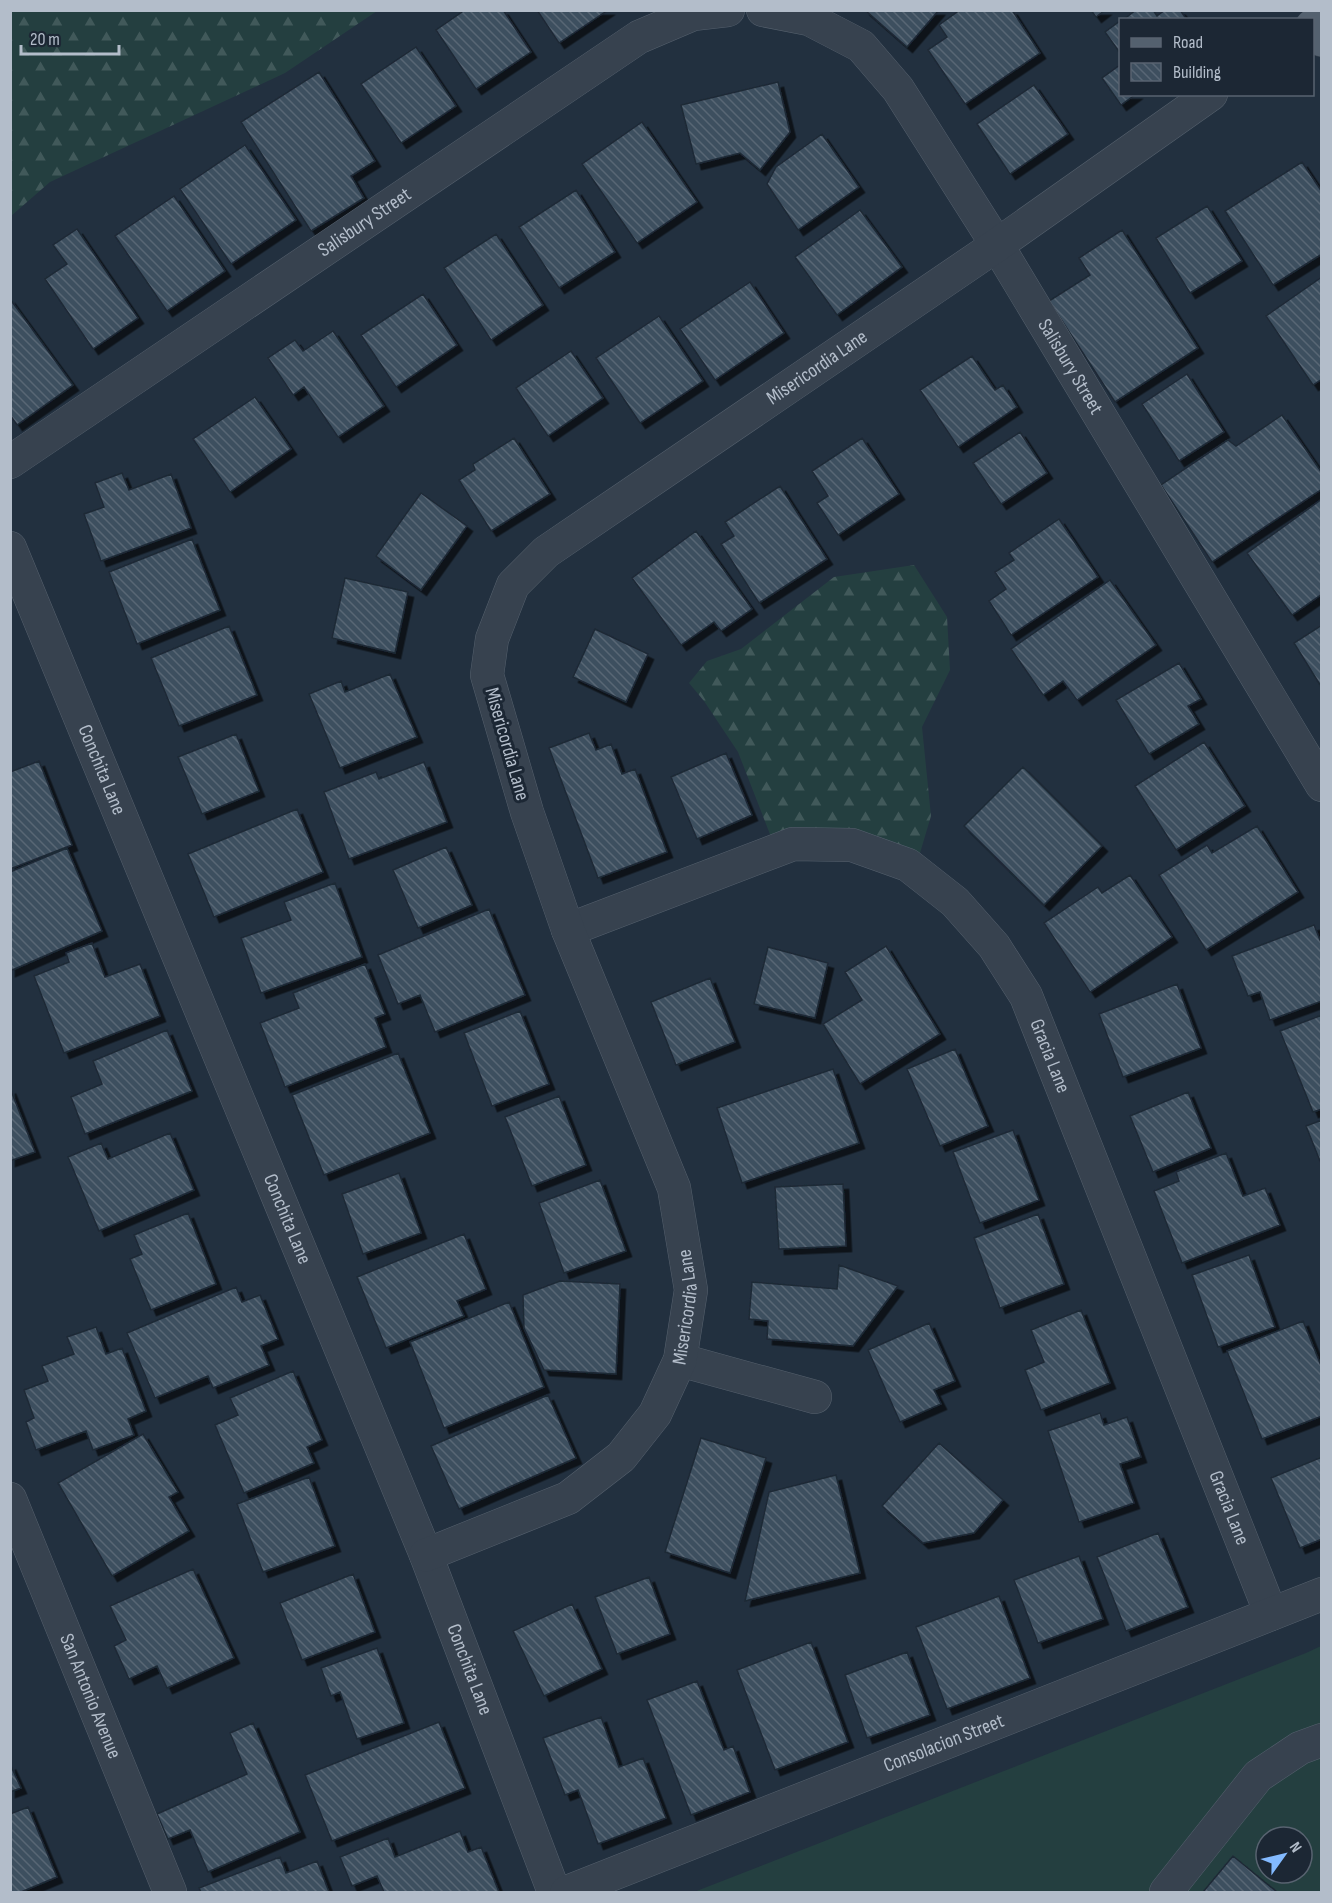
<svg xmlns="http://www.w3.org/2000/svg" width="1332" height="1903" viewBox="0 0 1332 1903" font-family="'Sofia Sans Condensed',sans-serif">
<style>
.grass{fill:#243f40;fill-rule:evenodd}
.forest{fill:url(#forest-firs)}
.building{fill:url(#building-back-hatch);stroke:#1e2936;stroke-width:1.5;filter:url(#shadow)}
.lines{fill:none;stroke-linecap:round;stroke-linejoin:round}
.minor-casing{stroke:#55606d;stroke-width:34}
.major-casing{stroke:#404b58;stroke-width:34}
.minor{stroke:#37424f;stroke-width:33}
.major{stroke:#54616f;stroke-width:33}
.labels{text-anchor:middle;dominant-baseline:central;stroke-width:6;stroke-linejoin:round;paint-order:stroke}
.street-label{font-size:20px;fill:#b3bdca;stroke:#1c2734}
</style>
<defs>
<pattern id="forest-firs" width="22" height="20" patternUnits="userSpaceOnUse" patternTransform="scale(1.5)"><rect width="22" height="20" fill="#243f40"/><path d="M5 1l3.5 6h-7zM16 11l3.5 6h-7z" fill="#41595a"/></pattern>
<pattern id="building-back-hatch" width="6" height="6" patternUnits="userSpaceOnUse" patternTransform="scale(1.5)"><rect width="6" height="6" fill="#3e4f5f"/><path d="M-1 5l2 2M0 0l6 6M5-1l2 2" fill="none" stroke="#586675"/></pattern>
<filter id="shadow"><feDropShadow dx="5.5" dy="5.5" stdDeviation="0" flood-color="#0009"/></filter>
</defs>
<rect width="100%" height="100%" fill="#22303f"/>
<!-- grass -->
<path class="grass" d="M1321 1646V1892H694L1306 1653ZM1266 1837H1302V1873H1266Z"/>
<!-- forest -->
<path class="forest" d="M11 10H377V11L285 73 50 182 11 216Z
M914 565 947 617 950 670 922 727 931 816 917 863 773 842 738 752 704 701 689 683 707 661 741 649 834 577Z"/>
<!-- building -->
<path class="building" d="M465 10H503L531 52 476 89 436 30Z
M537 10H608L559 43Z
M865 10H939L907 47Z
M960 10H1012L1040 53 965 104 928 50 947 37 939 25Z
M1091 10H1105L1096 17Z
M1136 10H1153L1157 16 1165 10H1180L1187 20H1123Z
M1120 21V53L1105 32Z
M416 47 456 106 401 143 361 84Z
M1120 65V94H1136L1121 105 1102 78Z
M319 72 375 161 351 176 364 198 311 231 241 122Z
M778 82 790 132 760 170 740 153 696 164 681 105Z
M1034 85 1068 134 1010 174 977 124Z
M642 122 697 202 637 243 582 164Z
M822 134 859 187 798 230 767 184 776 167Z
M245 145 296 220 231 264 180 189Z
M1302 162 1322 192V254L1273 285 1225 211Z
M576 190 615 252 559 288 519 227Z
M174 196 225 271 167 311 115 236Z
M1207 206 1242 261 1190 293 1156 238Z
M860 210 902 267 837 315 795 257Z
M77 229 138 318 93 349 45 279 67 264 53 245Z
M1122 230 1198 348 1115 402 1049 301 1090 275 1079 258Z
M496 234 543 305 491 340 444 268Z
M1322 277V379L1313 385 1266 316Z
M750 282 784 333 715 380 680 329Z
M423 294 457 345 396 387 361 335Z
M10 299 73 385 17 425 10 415Z
M659 316 703 381 640 423 596 358Z
M333 331 384 406 338 437 304 387 293 395 268 358 295 340 303 351Z
M571 351 603 398 548 436 516 388Z
M972 356 995 390 1003 385 1017 407 958 447 920 390Z
M1187 374 1224 432 1179 461 1142 404Z
M255 397 291 449 230 492 193 439Z
M1282 415 1322 473V489L1212 562 1161 485 1228 440 1236 446Z
M1020 432 1047 473 1001 504 973 463Z
M514 438 550 494 491 531 459 480 475 470 473 464Z
M862 438 899 494 838 535 817 503 828 496 812 471Z
M122 473 129 490 171 474 191 528 101 561 84 514 104 507 95 483Z
M780 486 827 559 759 603 721 544 734 536 725 522Z
M421 493 467 526 421 590 376 556Z
M1322 499V594L1292 615 1247 553Z
M1059 519 1098 577 1011 635 989 601 1006 589 995 572 1014 560 1009 553Z
M696 531 752 609 721 631 714 622 681 645 632 578Z
M192 539 220 610 137 644 109 572Z
M345 578 408 592 395 653 332 638Z
M1110 580 1156 645 1077 700 1063 681 1043 695 1011 649Z
M1322 625V688L1294 643Z
M229 626 257 695 179 726 151 658Z
M595 629 648 654 626 702 573 677Z
M1179 663 1201 699 1188 706 1199 724 1149 754 1116 700Z
M390 674 417 737 340 768 309 694 341 681 345 692Z
M589 733 596 750 611 744 622 774 635 769 667 852 598 878 549 748Z
M236 734 259 791 202 814 178 757Z
M1204 742 1245 806 1176 850 1135 786Z
M726 753 752 815 697 839 671 777Z
M39 761 72 845 10 869V772Z
M424 762 447 822 349 859 324 792 376 772 379 779Z
M1023 767 1102 846 1044 905 964 826Z
M297 809 323 872 214 917 188 854Z
M1257 826 1298 892 1206 950 1159 875 1207 845 1212 853Z
M446 847 472 905 418 928 393 870Z
M67 848 102 931 10 971V872Z
M1130 875 1172 937 1090 992 1044 923 1098 887 1102 893Z
M335 883 362 957 261 993 241 938 291 920 284 902Z
M489 909 525 995 435 1032 420 995 398 1004 378 955Z
M1314 925 1322 945V1001L1270 1020 1260 992 1248 996 1232 956Z
M92 943 105 977 140 964 160 1016 64 1053 34 976 69 962 66 953Z
M886 946 940 1034 860 1084 823 1024 862 1000 845 972Z
M768 947 828 963 815 1018 754 1004Z
M365 964 385 1014 375 1018 386 1047 285 1087 260 1023 299 1008 293 993Z
M710 978 735 1042 676 1065 651 1002Z
M1177 984 1201 1048 1123 1077 1099 1014Z
M520 1011 549 1084 492 1106 464 1033Z
M1322 1015V1109L1313 1112 1280 1031Z
M167 1030 192 1091 85 1134 71 1097 102 1084 93 1061Z
M955 1049 988 1126 940 1146 907 1069Z
M398 1053 430 1133 324 1175 292 1095Z
M833 1069 859 1143 742 1183 717 1108Z
M10 1088 35 1152 10 1161Z
M1188 1092 1211 1148 1153 1172 1130 1116Z
M559 1096 586 1165 532 1186 505 1117Z
M1322 1120V1166L1306 1126Z
M1013 1130 1039 1200 980 1223 953 1152Z
M170 1133 194 1190 99 1231 68 1157 101 1143 108 1159Z
M1226 1153 1243 1196 1265 1188 1280 1225 1182 1263 1154 1191 1179 1181 1176 1172Z
M399 1173 421 1233 363 1254 342 1194Z
M600 1180 626 1251 564 1273 539 1203Z
M843 1184 846 1246 779 1249 775 1187Z
M188 1213 216 1284 151 1310 130 1259 142 1254 134 1235Z
M1038 1214 1064 1284 1000 1308 974 1238Z
M464 1234 486 1289 457 1301 464 1316 386 1348 357 1277Z
M1249 1255 1275 1327 1218 1347 1192 1275Z
M839 1265 898 1286 853 1346 767 1339 768 1321 749 1319 752 1282 837 1289Z
M560 1281 620 1284 616 1374 544 1370 524 1328 523 1295Z
M236 1287 242 1302 260 1295 278 1339 261 1346 269 1365 213 1388 208 1376 155 1398 127 1333Z
M509 1302 544 1387 444 1428 410 1342Z
M1081 1310 1110 1383 1041 1410 1025 1370 1044 1362 1031 1330Z
M1303 1321 1322 1368V1416L1262 1439 1227 1351Z
M929 1323 955 1381 934 1390 941 1404 900 1422 868 1350Z
M96 1327 106 1354 122 1348 146 1411 128 1419 134 1435 93 1450 86 1431 36 1450 26 1422 34 1418 24 1390 48 1381 42 1366 74 1354 67 1337Z
M293 1371 322 1440 307 1447 314 1463 244 1493 215 1425 238 1415 230 1398Z
M548 1395 576 1458 459 1509 431 1446Z
M1100 1413 1104 1425 1127 1417 1141 1457 1120 1464 1134 1503 1079 1522 1048 1431Z
M143 1434 178 1492 169 1497 189 1531 112 1576 58 1483Z
M701 1438 766 1458 730 1573 665 1552Z
M939 1443 1003 1500 974 1533 923 1543 882 1506Z
M1322 1457V1539L1300 1548 1271 1478Z
M836 1475 860 1573 745 1601 769 1492Z
M309 1477 335 1546 263 1572 237 1504Z
M1158 1533 1188 1607 1126 1631 1097 1557Z
M1079 1556 1103 1619 1038 1643 1014 1580Z
M193 1569 234 1658 167 1688 157 1666 129 1679 114 1646 126 1640 110 1606Z
M353 1574 375 1632 302 1660 280 1603Z
M649 1577 670 1634 617 1654 595 1597Z
M999 1596 1030 1678 947 1709 916 1627Z
M572 1604 602 1669 544 1696 513 1631Z
M811 1642 848 1742 775 1770 737 1670Z
M377 1648 404 1723 357 1739 340 1692 331 1696 321 1668Z
M907 1652 930 1715 867 1738 845 1675Z
M697 1681 724 1750 733 1746 750 1792 691 1815 647 1700Z
M601 1717 619 1767 643 1758 666 1818 598 1844 578 1790 565 1795 543 1738Z
M439 1722 465 1788 332 1841 305 1775Z
M253 1723 300 1832 208 1872 190 1830 168 1839 157 1814 247 1774 230 1733Z
M10 1764 21 1788 10 1792Z
M28 1807 57 1877 21 1892H10V1814Z
M460 1831 468 1852 481 1847 499 1892H384L377 1876 352 1886 340 1857 388 1838 395 1857Z
M1233 1856 1277 1892H1203Z
M280 1857 286 1873 317 1861 329 1892H201L199 1888Z"/>
<g class="lines">
<defs>
<g id="minor">
<path id="s1" d="M763 10 809 19 861 46 898 89 997 245 1322 785"/>
<path id="s2" d="M10 462 639 37 693 14 728 10"/>
<path id="s3" d="M10 548 426 1555 554 1892"/>
<path id="s4" d="M568 930 793 844 852 845 908 865 955 902 994 946 1026 996 1271 1614"/>
<path d="M680 1360 815 1397"/>
<path id="s5" d="M10 1499 170 1892"/>
<path id="s6" d="M426 1555 568 1498 621 1457 655 1414 680 1360 691 1290 674 1188 568 930 527 812 487 675 492 639 513 585 546 552 997 245 1211 94"/>
<path id="s7" d="M567 1892 1322 1594"/>
<path d="M1166 1892 1258 1776 1300 1748 1322 1740"/>
</g>
<path id="major" d="M1312 26 1322 40"/>
</defs>
<!-- minor casing -->
<use href="#minor" class="minor-casing"/>
<!-- major casing -->
<use href="#major" class="major-casing"/>
<!-- minor -->
<use href="#minor" class="minor"/>
<!-- major -->
<use href="#major" class="major"/>
</g>
<g class="labels">
<!-- street labels -->
<g class="street-label">
<text stroke="none"><textPath href="#s2" startOffset="428">Salisbury Street</textPath></text>
<text stroke="none"><textPath href="#s1" startOffset="489">Salisbury Street</textPath></text>
<text stroke="none"><textPath href="#s6" startOffset="1524">Misericordia Lane</textPath></text>
<text transform="translate(507 744) rotate(74)">Misericordia Lane</text>
<text stroke="none"><textPath href="#s3" startOffset="240">Conchita Lane</textPath></text>
<text stroke="none"><textPath href="#s4" startOffset="602">Gracia Lane</textPath></text>
<text stroke="none"><textPath href="#s3" startOffset="726">Conchita Lane</textPath></text>
<text stroke="none"><textPath href="#s6" startOffset="388">Misericordia Lane</textPath></text>
<text stroke="none"><textPath href="#s4" startOffset="1088">Gracia Lane</textPath></text>
<text stroke="none"><textPath href="#s3" startOffset="1212">Conchita Lane</textPath></text>
<text stroke="none"><textPath href="#s5" startOffset="213">San Antonio Avenue</textPath></text>
<text stroke="none"><textPath href="#s7" startOffset="405">Consolacion Street</textPath></text>
</g>
</g>
<!-- border -->
<rect width="1332" height="1903" fill="none" stroke="#b3bdca" stroke-width="24"/>
<!-- legend -->
<rect x="1119" y="18" width="195" height="78" fill="#1c2734" stroke="#586370" stroke-width="1.5"/>
<rect x="1131" y="38" width="30" height="9" fill="#54616f" stroke="#586370" stroke-width="1.5"/>
<text x="1173" y="48" font-size="18" fill="#b3bdca">Road</text>
<rect x="1131" y="63" width="30" height="18" fill="url(#building-back-hatch)" stroke="#586370" stroke-width="1.5"/>
<text x="1173" y="78" font-size="18" fill="#b3bdca">Building</text>
<!-- north arrow -->
<g transform="translate(1284 1855) rotate(56)"><circle r="28" fill="#1c2734" stroke="#586370" stroke-width="1.5"/>
<path d="M0-4.5L10 22L0 15L-10 22Z" fill="#83baff"/>
<text y="-9" font-size="16" font-weight="bold" text-anchor="middle" fill="#b3bdca">N</text>
</g>
<!-- scale -->
<path d="M21 45v9h98v-9" fill="none" stroke="#b3bdca" stroke-width="3"/>
<text x="30" y="45" font-size="18" fill="#b3bdca" stroke="#1c2734" stroke-width="4.5" paint-order="stroke">20 m</text>
</svg>
